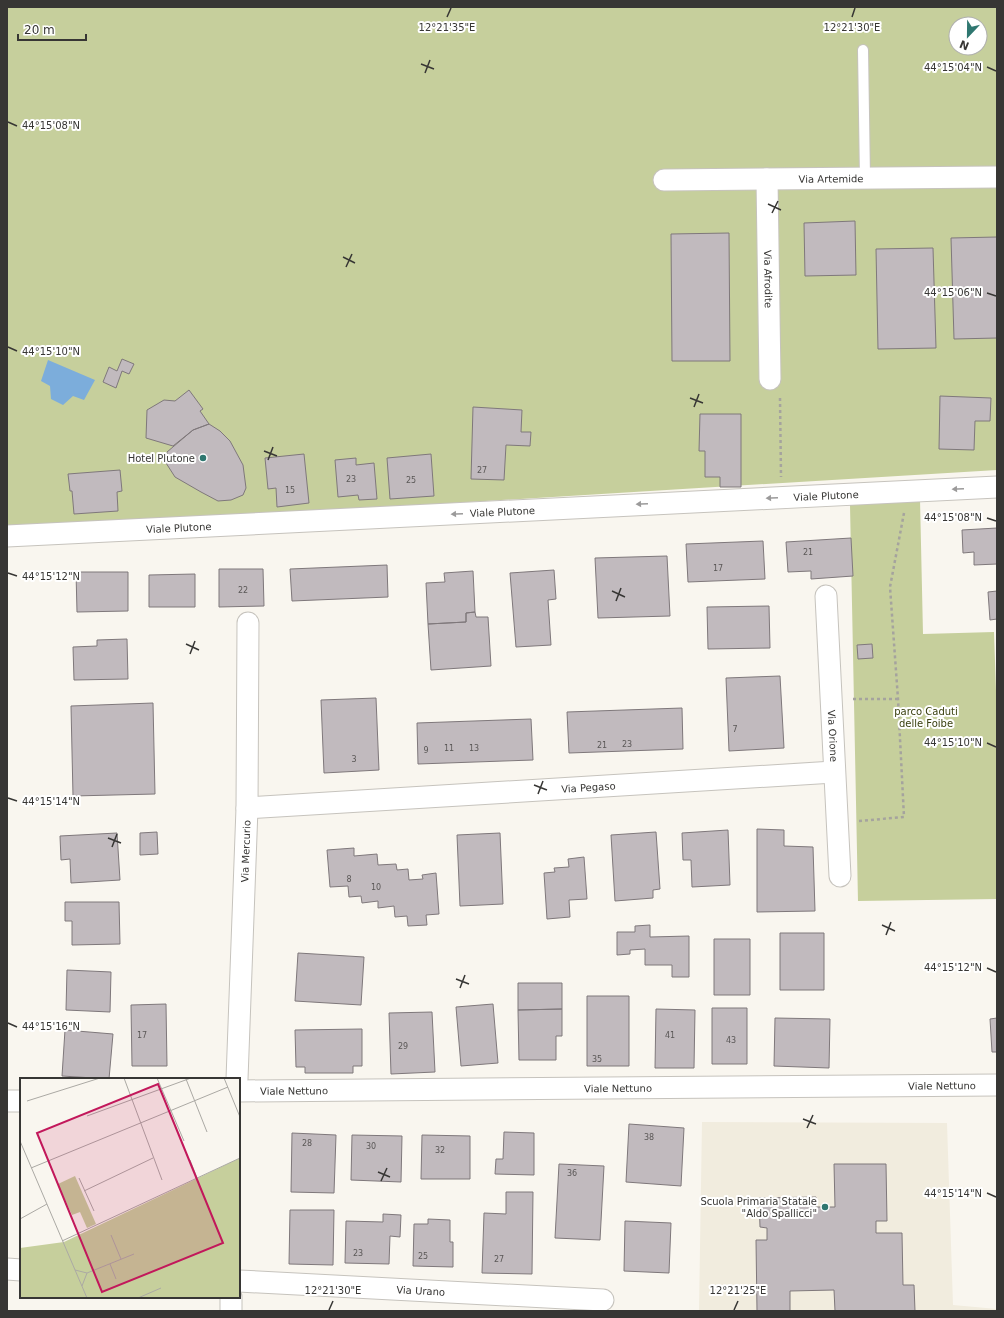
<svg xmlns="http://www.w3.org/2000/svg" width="1004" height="1318" viewBox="0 0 1004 1318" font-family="'DejaVu Sans',sans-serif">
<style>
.built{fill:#f1ecde}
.green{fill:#c6cf9c;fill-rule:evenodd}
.water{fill:#7caddb}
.building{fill:#c1babe;stroke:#7f787b}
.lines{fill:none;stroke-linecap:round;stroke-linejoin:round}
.service-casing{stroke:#c6c3bd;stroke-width:12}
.minor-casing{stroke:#c6c3bd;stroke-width:23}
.path{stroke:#a5a39e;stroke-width:2.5;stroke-dasharray:3 3;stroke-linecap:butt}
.service{stroke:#fff;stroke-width:10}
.minor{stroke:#fff;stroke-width:21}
.oneway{fill:#9b9a9a}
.ticks{fill:none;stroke:#373634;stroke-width:1.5}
.poi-dot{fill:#2f7770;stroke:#fff;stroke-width:1.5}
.labels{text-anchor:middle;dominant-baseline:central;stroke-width:4;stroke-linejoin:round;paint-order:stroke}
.number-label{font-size:8px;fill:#5a5756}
.street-label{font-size:10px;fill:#373634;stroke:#fff}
.poi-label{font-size:10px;fill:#373634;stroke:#fff;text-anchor:end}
.park-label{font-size:10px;fill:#393f0e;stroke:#fff}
.inset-road{fill:none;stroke:#aba9a4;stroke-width:1}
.view{fill:#c2185b;fill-opacity:0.15;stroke:#c2185b;stroke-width:2}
.inset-edge{fill:none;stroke:#373634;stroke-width:2}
.ticks-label{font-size:10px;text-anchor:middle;fill:#373634;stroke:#fff;stroke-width:4;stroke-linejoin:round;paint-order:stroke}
</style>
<rect width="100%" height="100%" fill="#f9f6ef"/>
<!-- built -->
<path class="built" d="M702 1122 947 1123 953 1305 997 1309V1311H699Z"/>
<!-- green -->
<path class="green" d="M7 7H997V470L7 530ZM956 24H980V48H956Z
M920 499 923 634 994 632 997 720V899L858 901 850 505Z"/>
<!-- water -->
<path class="water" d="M48 360 95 380 84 400 73 396 63 405 51 399 50 386 41 381Z"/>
<!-- building -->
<path class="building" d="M855 221 856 275 805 276 804 223Z
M729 233 730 361H672L671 234Z
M997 237V338L954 339 951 238Z
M933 248 936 348 878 349 876 249Z
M122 359 134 364 129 374 122 371 116 388 103 382 109 367 117 371Z
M189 390 203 409 200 411 209 424 193 430 173 446 146 438 147 410 164 400 175 401Z
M940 396 991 398 990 421H975L974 450 939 449Z
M473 407 522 410 521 432H531L530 446 506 445 504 480 471 479Z
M700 414H741V487H720V477H705V451H699Z
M209 424 220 431 230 441 243 465 246 488 243 495 231 500 218 501 201 492 175 477 166 463 167 452 193 430Z
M304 454 309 503 277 507 276 488 268 489 265 458Z
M431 454 434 496 390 499 387 458Z
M356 458V465L374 463 377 499 359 500 358 495 338 497 335 460Z
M120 470 122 491 117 492 118 511 74 514 72 491H70L68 474Z
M997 528V564L974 565V552L963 553 962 530Z
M851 538 853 576 811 579V571L788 572 786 542Z
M763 541 765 579 688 582 686 544Z
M667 556 670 616 598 618 595 558Z
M387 565 388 597 292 601 290 569Z
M219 569H263L264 606 219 607Z
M554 570 556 599 548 600 551 645 516 647 510 573Z
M473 571 475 612 466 613V622L428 624 426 583 445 582 444 573Z
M76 572H128V611L77 612Z
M195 574V607H149V575Z
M997 591V619L990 620 988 592Z
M769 606 770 648 708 649 707 607Z
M475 612 476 617H488L491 666 431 670 428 624 466 622V613Z
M127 639 128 679 74 680 73 647 97 646V640Z
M872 644 873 658 858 659 857 645Z
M780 676 784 748 729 751 726 678Z
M376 698 379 770 324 773 321 700Z
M153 703 155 794 73 796 71 706Z
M682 708 683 749 569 753 567 712Z
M531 719 533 760 418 764 417 723Z
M757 829 784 830V846L813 847 815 911 757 912Z
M728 830 730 885 692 887 691 860H683L682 833Z
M157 832 158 854 140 855V833Z
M656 832 660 889 653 890V898L615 901 611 835Z
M117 833 120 880 71 883 70 859 61 860 60 836Z
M500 833 503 904 460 906 457 835Z
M354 848V856L377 854 378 865 396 864 397 870 408 869 409 880 423 879 422 875 436 873 439 914 426 915 427 925 408 926 407 916 395 917 394 906 378 908V901L362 903 361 896 349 897 348 886 330 887 327 850Z
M584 857 587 899 569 900 570 917 547 919 544 873 555 872 554 868 569 867 568 859Z
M65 902H119L120 944 72 945V921H65Z
M650 925V937L689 936V977H672V965H645V949L630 950V954L617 955V932H635V926Z
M780 933H824V990H780Z
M714 939H750V995H714Z
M298 953 364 957 361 1005 295 1001Z
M67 970 111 972 110 1012 66 1010Z
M518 983H562V1009L518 1010Z
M587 996H629V1066H587Z
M166 1004 167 1066H132L131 1005Z
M493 1004 498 1063 461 1066 456 1007Z
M712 1008H747V1064H712Z
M562 1009V1036H556V1060H519L518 1010Z
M656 1009 695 1010 694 1068H655Z
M432 1012 435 1072 391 1074 389 1013Z
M775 1018 830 1019 829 1068 774 1066Z
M997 1018V1052H992L990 1019Z
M362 1029V1066H353V1073H305V1067H296L295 1030Z
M65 1030 113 1034 109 1079 62 1076Z
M629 1124 684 1128 681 1186 626 1182Z
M504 1132 534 1133V1175L495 1174 496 1159H503Z
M292 1133 336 1135 334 1193 291 1192Z
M352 1135 402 1136 401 1182 351 1180Z
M422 1135 470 1136V1179H421Z
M559 1164 604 1166 600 1240 555 1238Z
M834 1164H886L887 1221H876V1233H902L903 1285H914L915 1311H835L834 1290 790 1291V1311H757L756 1240H767V1228L760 1227 759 1198 816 1197V1207H835Z
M506 1192H533L532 1274 482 1273 484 1213 506 1214Z
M290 1210H334L333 1265 289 1264Z
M383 1214 401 1215 400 1237 390 1236 389 1264 345 1263 346 1221 383 1222Z
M428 1219 450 1220V1242H453V1267L413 1266 414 1224H428Z
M625 1221 671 1223 669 1273 624 1271Z"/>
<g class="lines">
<defs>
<path id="service" d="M863 50 865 178"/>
<g id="minor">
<path id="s1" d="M767 179 770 379"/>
<path id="s2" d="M664 180 997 177"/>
<path id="s3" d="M7 536 997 487"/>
<path id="s4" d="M826 596 840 876"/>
<path id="s5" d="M247 808 834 772"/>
<path id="s6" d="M237 1079 247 808 248 623"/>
<path id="s7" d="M239 1091 997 1085"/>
<path d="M7 1101H21"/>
<path d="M7 1269 21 1270"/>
<path id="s8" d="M239 1281 603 1300"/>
<path d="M231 1311V1297"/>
</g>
</defs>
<!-- service casing -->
<use href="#service" class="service-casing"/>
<!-- minor casing -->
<use href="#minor" class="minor-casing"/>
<!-- path -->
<path class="path" d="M780 398 781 477
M853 699H898
M859 821 904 817 898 699 890 587 904 513"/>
<!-- service -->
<use href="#service" class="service"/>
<!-- minor -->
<use href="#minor" class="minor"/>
</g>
<!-- one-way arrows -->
<defs><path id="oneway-solid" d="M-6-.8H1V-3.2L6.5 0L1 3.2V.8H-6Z"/></defs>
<g class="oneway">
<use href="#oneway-solid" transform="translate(958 489) rotate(177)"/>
<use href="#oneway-solid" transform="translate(772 498) rotate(177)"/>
<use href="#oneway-solid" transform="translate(642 504) rotate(177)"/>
<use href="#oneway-solid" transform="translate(457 514) rotate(177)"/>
</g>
<!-- ticks -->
<path class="ticks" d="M447 17 451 8M852 17 855 8M421 64 434 69M987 67 996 71M425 73 430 60M8 122 17 126M768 204 781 210M772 213 778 201M343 257 355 263M346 267 352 254M987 293 996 296M8 347 17 351M690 398 703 403M694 407 699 394M264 451 277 456M268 460 273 447M987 518 996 521M8 573 17 576M612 591 625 597M616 601 621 588M186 644 199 650M190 654 195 641M987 743 996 747M534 785 547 790M538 794 543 781M8 798 17 801M108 838 121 843M112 847 117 834M882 925 895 931M886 935 891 922M987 968 996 972M456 979 469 984M460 988 465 975M8 1023 17 1027M803 1119 816 1124M807 1128 813 1115M378 1172 390 1177M381 1181 387 1168M987 1193 996 1197M329 1310 333 1301M734 1310 738 1301"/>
<!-- markers -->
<g class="poi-dot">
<circle cx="203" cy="458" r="4"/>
<circle cx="825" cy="1207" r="4"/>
</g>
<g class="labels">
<!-- number labels -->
<g class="number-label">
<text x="482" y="470">27</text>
<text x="351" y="479">23</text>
<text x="411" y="480">25</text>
<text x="290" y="490">15</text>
<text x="808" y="552">21</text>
<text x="718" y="568">17</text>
<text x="243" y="590">22</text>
<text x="735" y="729">7</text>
<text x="627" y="744">23</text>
<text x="602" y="745">21</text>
<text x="449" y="748">11</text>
<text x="474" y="748">13</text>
<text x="426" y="750">9</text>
<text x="354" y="759">3</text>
<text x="349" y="879">8</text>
<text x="376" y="887">10</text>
<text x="142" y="1035">17</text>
<text x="670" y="1035">41</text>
<text x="731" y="1040">43</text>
<text x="403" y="1046">29</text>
<text x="597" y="1059">35</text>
<text x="649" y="1137">38</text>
<text x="307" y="1143">28</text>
<text x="371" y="1146">30</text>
<text x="440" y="1150">32</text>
<text x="572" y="1173">36</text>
<text x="358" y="1253">23</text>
<text x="423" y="1256">25</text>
<text x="499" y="1259">27</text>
</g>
<!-- street labels -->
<g class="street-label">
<text stroke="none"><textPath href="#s2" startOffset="167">Via Artemide</textPath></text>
<text stroke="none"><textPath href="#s1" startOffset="100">Via Afrodite</textPath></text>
<text stroke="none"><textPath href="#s3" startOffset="820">Viale Plutone</textPath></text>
<text stroke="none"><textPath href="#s3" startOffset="496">Viale Plutone</textPath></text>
<text stroke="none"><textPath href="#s3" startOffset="172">Viale Plutone</textPath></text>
<text stroke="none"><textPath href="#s4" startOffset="140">Via Orione</textPath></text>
<text stroke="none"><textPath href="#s5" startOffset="342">Via Pegaso</textPath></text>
<text stroke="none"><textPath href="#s6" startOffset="228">Via Mercurio</textPath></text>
<text stroke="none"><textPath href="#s7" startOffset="703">Viale Nettuno</textPath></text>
<text stroke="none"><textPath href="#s7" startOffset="379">Viale Nettuno</textPath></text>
<text stroke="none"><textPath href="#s7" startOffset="55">Viale Nettuno</textPath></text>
<text stroke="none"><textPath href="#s8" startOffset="182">Via Urano</textPath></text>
</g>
<!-- poi labels -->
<g class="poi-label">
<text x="195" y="458">Hotel Plutone</text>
<text x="817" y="1201">Scuola Primaria Statale<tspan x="817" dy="12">"Aldo Spallicci"</tspan></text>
</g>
<!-- park labels -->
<g class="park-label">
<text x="926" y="711">parco Caduti<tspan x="926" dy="12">delle Foibe</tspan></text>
</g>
</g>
<!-- overview -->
<g transform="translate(20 1078)">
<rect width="220" height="220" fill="#f9f6ef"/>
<path d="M220 80V220H0V170L44 164ZM55 98 76 146 67 150 60 134 52 137 38 106Z" fill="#c6cf9c"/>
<path class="inset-road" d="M104 0 142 102M137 0 164 63M204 0 220 39M166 1 187 54M7 23 80 0M67 38 171 0M0 63 67 220M170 82 177 100M11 90 208 9M59 100 74 133M64 113 133 80M0 141 27 126M91 157 101 181M42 163 220 80M90 186 96 201M55 192 67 195 114 176M62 208 67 195M118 220 141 210"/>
<path class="view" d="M138 6 203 165 82 214 17 55Z"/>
<rect width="220" height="220" class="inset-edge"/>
</g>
<g class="ticks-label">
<text x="447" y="31">12°21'35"E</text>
<text x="852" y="31">12°21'30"E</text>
<text x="953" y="71">44°15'04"N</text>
<text x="51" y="129">44°15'08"N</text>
<text x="953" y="296">44°15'06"N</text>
<text x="51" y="355">44°15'10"N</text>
<text x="953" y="521">44°15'08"N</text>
<text x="51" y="580">44°15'12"N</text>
<text x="953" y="746">44°15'10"N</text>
<text x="51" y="805">44°15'14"N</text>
<text x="953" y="971">44°15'12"N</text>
<text x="51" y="1030">44°15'16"N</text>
<text x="953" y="1197">44°15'14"N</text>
<text x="333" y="1294">12°21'30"E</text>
<text x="738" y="1294">12°21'25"E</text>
</g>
<!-- border -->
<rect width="1004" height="1318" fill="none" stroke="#373634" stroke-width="16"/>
<!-- north arrow -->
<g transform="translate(968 36) rotate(202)"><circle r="19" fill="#ffffff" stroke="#afafae"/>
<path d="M0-3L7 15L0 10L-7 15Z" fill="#2f7770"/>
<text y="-6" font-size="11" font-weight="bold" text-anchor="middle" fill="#373634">N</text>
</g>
<!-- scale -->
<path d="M18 34v6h68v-6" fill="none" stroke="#373634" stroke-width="2"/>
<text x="24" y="34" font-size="12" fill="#373634" stroke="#ffffff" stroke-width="3" paint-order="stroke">20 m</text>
</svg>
